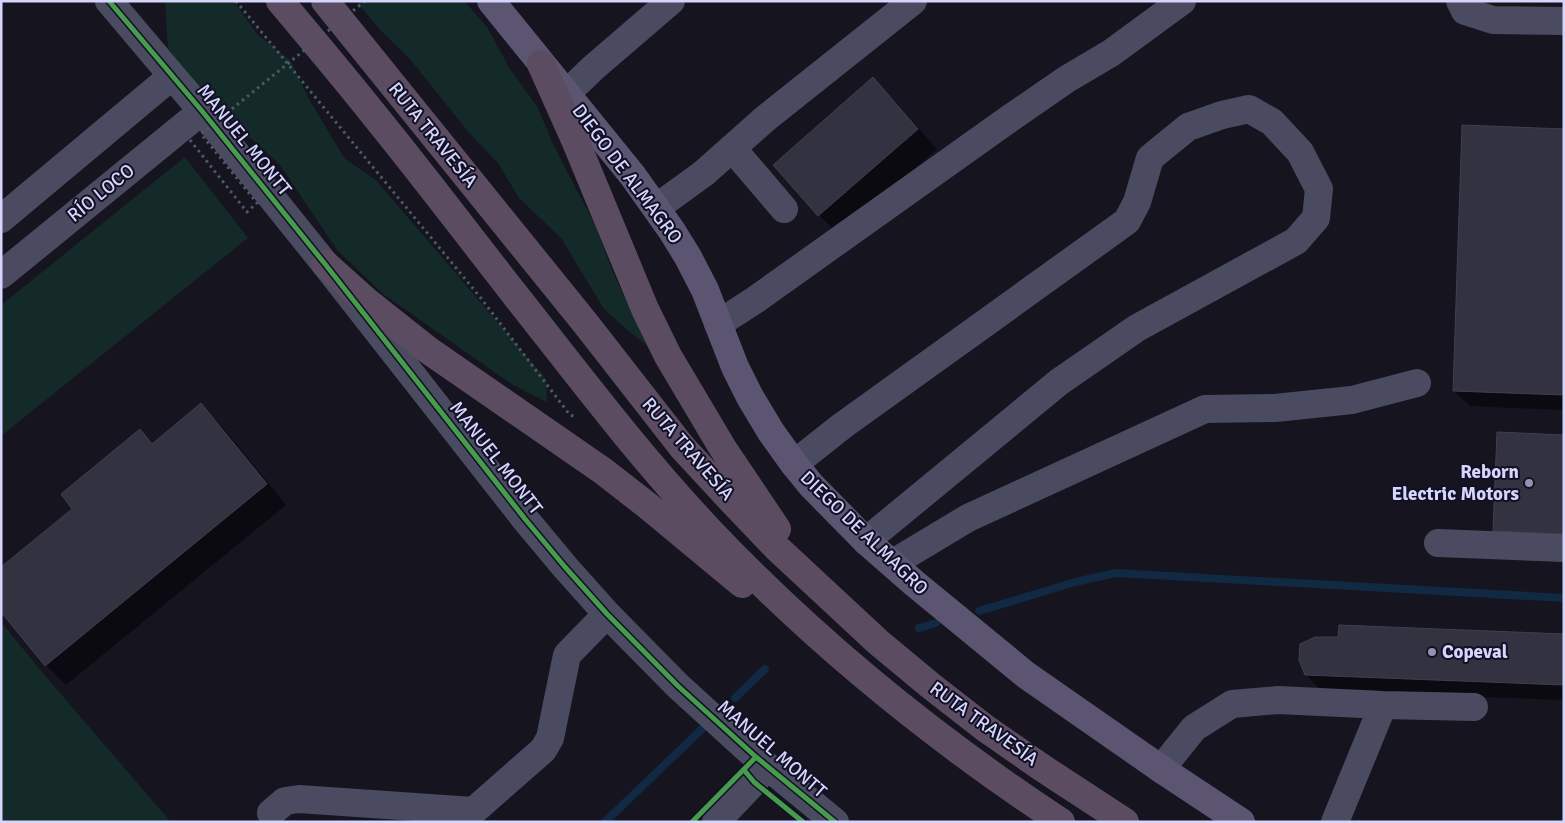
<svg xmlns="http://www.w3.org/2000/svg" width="1565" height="823" viewBox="0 0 1565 823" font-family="Signika,sans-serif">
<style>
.green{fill:#132a29}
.shadow{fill:#0007}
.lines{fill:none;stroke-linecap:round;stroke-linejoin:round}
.stream{stroke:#112943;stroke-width:8}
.building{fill:#333241;stroke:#403f52}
.path{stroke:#4b5b65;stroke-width:3;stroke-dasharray:2.5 4;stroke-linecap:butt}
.minor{stroke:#4a4b60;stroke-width:28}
.major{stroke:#5c5571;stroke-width:28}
.highway{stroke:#5c4c62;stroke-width:28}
.path-bridge{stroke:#4b5b65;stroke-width:3;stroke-dasharray:2.5 4;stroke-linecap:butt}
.cycleway-casing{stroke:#111024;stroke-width:8}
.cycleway{stroke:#469c4c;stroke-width:5}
.poi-dot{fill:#9291af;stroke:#111024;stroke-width:2}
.labels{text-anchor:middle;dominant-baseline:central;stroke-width:4;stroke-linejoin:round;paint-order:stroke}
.street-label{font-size:19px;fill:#d5d5fd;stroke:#111024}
.poi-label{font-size:19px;font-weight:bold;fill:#d5d5fd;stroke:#111024;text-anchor:end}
</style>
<rect width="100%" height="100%" fill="#15141f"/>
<!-- green -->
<path class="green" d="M165 1H234L257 34 290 60 310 101 345 159 376 180 546 379 547 402 513 385 383 294 337 250 280 165 224 114 195 83 168 48Z
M356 1H465L466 3 487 27 510 69 537 106 554 146 595 225 613 272 623 294 652 349 627 330 604 309 561 238 519 198 498 163 470 134 409 58 380 30Z
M185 157 248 238 1 436V305Z
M1 622 48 679 171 822H1Z"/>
<!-- shadow -->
<path class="shadow" d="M873 79 893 99 937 149 839 235 819 215Z
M1564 130V410L1470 406 1454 391Z
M201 405 221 425 286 505 66 685 46 665 74 509 140 431 153 444Z
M1564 436V553L1515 551 1494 531Z
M1564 635V700L1322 691 1306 675 1340 638Z"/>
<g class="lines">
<!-- stream -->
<path class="stream" d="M979 611 1075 582 1116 573 1564 598
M919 628 936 623
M735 698 765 669
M605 822 703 728"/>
</g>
<!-- building -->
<path class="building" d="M873 77 918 129 818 216 773 165Z
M1462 125 1564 129V395L1453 391Z
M201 403 267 484 45 666 1 612V567L72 509 61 494 140 429 152 444Z
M1497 432 1564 435V534L1493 531Z
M1339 625 1564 634V685L1305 675 1299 660 1300 644 1315 637H1338Z"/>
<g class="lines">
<!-- path -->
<path class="path" d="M236 1 480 297 570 415 577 417"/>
<!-- minor -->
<path class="minor" d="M109 1 202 111 325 264 525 519 565 567 607 614 678 686 756 757 835 822
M1460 1 1465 11 1493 20 1564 21
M566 94 593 68 671 1
M732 148 784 209
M656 208 704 173 766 118 913 1
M1 219 172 76
M1 275 202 111
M718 324 755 300 1009 119 1067 79 1111 53 1182 1
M794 464 842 426 1127 221 1137 202 1150 158 1188 127 1222 115 1249 109 1272 122 1300 152 1319 189 1316 218 1296 241 1137 328 1059 382 866 541
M1438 543 1564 548
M893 563 968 518 1205 409 1275 408 1352 400 1417 383
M1161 769 1194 728 1232 704 1278 700 1383 705 1474 707
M271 813 285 801 299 799 473 811
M461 822 543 750 550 738 567 655 607 614
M716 822 754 782 767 766
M1335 822 1383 705"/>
<!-- major -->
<path class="major" d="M491 1 633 176 672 231 688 257 705 290 735 367 750 397 771 432 794 464 811 485 866 541 914 583 1026 675 1161 769 1241 822"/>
<!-- highway -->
<path class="highway" d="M280 1C312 39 344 77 375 116 423 175 469 236 516 296 579 376 640 457 709 530 815 642 932 737 1061 822
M325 1 586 324 682 447 732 501 778 549 878 642 931 686 985 728 1041 767 1125 822
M541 64 575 140 645 309 668 356 722 447 777 529
M325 264 365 300 428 350 603 471 648 506 742 584"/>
<!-- path-bridge -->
<path class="path-bridge" d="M190 140 247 212 257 203 201 134 365 1"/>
<defs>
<path id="cycleway" d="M109 1 202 111 325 264 525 519 565 567 607 614 678 686 756 757 835 822
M744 770 754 782 803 822
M692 822 756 757"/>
</defs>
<!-- cycleway casing -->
<use href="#cycleway" class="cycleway-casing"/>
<!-- cycleway -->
<use href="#cycleway" class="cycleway"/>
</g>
<!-- markers -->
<g class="poi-dot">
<circle cx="1529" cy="483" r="5"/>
<circle cx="1432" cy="652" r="5"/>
</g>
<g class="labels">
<!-- street labels -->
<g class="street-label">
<text transform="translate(433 135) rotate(51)">RUTA TRAVESÍA</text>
<text transform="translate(244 140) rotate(51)">MANUEL MONTT</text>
<text transform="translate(627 174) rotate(53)">DIEGO DE ALMAGRO</text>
<text transform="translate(101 193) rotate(-39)">RÍO LOCO</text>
<text transform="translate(688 449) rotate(49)">RUTA TRAVESÍA</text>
<text transform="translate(496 458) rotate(52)">MANUEL MONTT</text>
<text transform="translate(864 533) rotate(44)">DIEGO DE ALMAGRO</text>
<text transform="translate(984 724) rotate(36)">RUTA TRAVESÍA</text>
<text transform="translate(772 749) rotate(41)">MANUEL MONTT</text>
</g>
<!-- poi labels -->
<g class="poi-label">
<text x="1519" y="472">Reborn<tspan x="1519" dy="22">Electric Motors</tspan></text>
<text x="1442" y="652" text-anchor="start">Copeval</text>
</g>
</g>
<!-- border -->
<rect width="1565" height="823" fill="none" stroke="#d5d5fd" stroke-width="5"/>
</svg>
